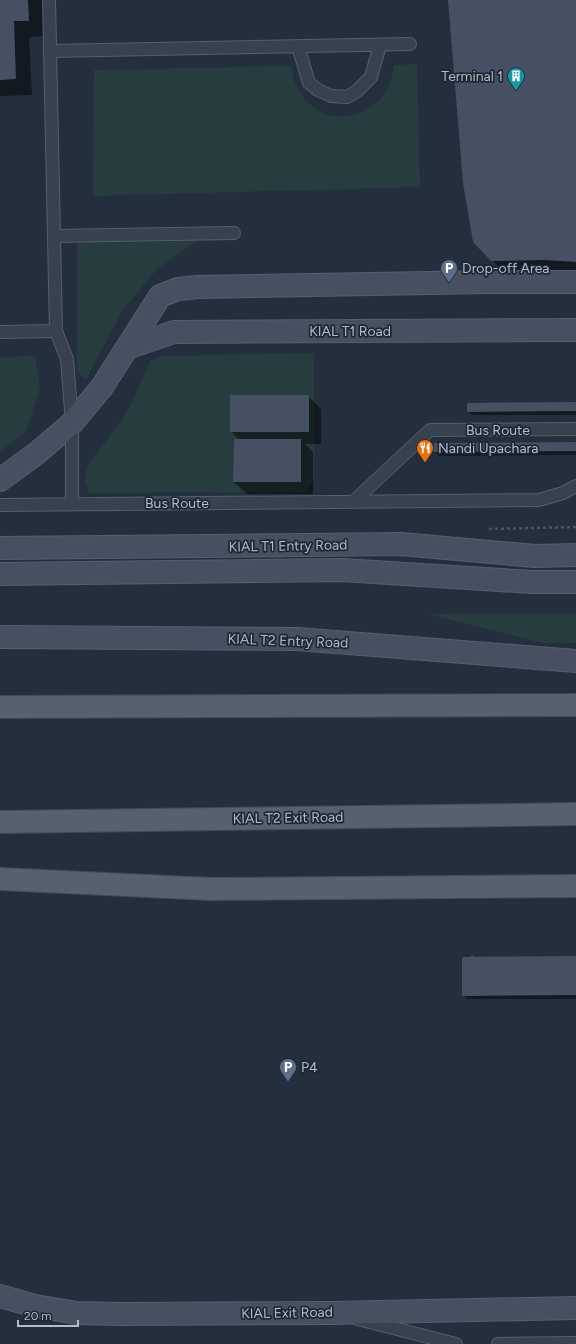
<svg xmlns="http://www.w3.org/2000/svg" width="576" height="1344" viewBox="0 0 576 1344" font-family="Figtree,sans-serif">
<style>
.green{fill:#263c3f}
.shadow{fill:#0007}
.building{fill:#455162}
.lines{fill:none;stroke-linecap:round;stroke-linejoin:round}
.lane-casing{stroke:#565f6c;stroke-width:14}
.secondary-casing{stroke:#565f6c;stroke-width:24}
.primary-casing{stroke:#414a57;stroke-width:24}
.path{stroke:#44595c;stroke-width:2.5;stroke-dasharray:3 3;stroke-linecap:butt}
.lane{stroke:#38414e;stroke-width:12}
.secondary{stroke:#465061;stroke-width:22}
.primary{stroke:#56606e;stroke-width:22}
.labels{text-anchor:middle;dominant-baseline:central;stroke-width:3.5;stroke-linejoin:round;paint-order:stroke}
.poi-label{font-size:14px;fill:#b4bcc9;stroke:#1d2633;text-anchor:start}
.street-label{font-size:14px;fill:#b4bcc9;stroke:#1d2633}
</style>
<rect width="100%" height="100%" fill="#242f3e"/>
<!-- green -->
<path class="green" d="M417 64 420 187 93 196 94 70 291 66C300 135 387 132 394 65Z
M196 241 157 269 123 310 86 380 77 372V243Z
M314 353V478L306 492 89 493 85 481 87 467 121 421 131 404 150 361 162 356Z
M35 356 40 388 26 432 0 451V357Z
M576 613V643H544L428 614Z"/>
<!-- shadow -->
<path class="shadow" d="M0 0H43L45 36 29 37 32 95 0 96Z
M449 0H576V276H508L492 260Z
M308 396 321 409V444H305L313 452V494H247L234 482 239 440 231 431Z
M576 403V415H472L468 411Z
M576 443V455L439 456 435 452V444Z
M576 957V999H467L463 995Z"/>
<!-- building -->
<path class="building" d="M0 0H28L29 21H14L16 79 0 80Z
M448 0H576V262L545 260 491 261 473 242 463 183Z
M230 395H309V432H230Z
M576 402V411L467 412V403Z
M234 439H301V482H233Z
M576 442V451L434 452V443Z
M576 956V995L462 996V957Z"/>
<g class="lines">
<defs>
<path id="lane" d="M49 0 56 331 67 359 72 423V504
M298 46 309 83 318 90 331 96 347 97 357 91 371 77 380 45
M50 51 410 44
M54 236 234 233
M0 332 56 331
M353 502 430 430 576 429
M0 505 539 500 563 493 576 486
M358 1319 456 1344
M498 1344 576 1343"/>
<path id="secondary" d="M127 348 174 332 576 330
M0 480 37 453 72 423 102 387 160 296 178 289 198 287 488 282H576
M0 548 401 544 535 556 576 555
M0 574 342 570 532 582H576
M0 637 297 639 576 661
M0 1296 35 1306 77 1313 120 1314 331 1313 576 1308"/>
<path id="primary" d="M0 707 576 705
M0 822 576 814
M0 879 211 889 576 886"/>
</defs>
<!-- lane casing -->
<use href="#lane" class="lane-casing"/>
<!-- secondary casing -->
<use href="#secondary" class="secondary-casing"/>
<!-- primary casing -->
<use href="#primary" class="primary-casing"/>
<!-- path -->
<path class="path" d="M489 529 576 527
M472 956V993H576"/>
<!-- lane -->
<use href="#lane" class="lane"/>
<!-- secondary -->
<use href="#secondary" class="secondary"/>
<!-- primary -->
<use href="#primary" class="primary"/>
</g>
<!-- icons -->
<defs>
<symbol id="building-pin" viewBox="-11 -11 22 30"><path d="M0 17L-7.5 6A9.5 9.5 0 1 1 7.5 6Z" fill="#0f9aa8" stroke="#1d2633"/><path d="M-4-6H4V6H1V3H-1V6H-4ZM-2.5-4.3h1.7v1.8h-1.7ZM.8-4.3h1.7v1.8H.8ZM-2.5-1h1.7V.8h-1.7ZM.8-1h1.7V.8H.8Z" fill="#fff"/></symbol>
<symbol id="parking-pin" viewBox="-11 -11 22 30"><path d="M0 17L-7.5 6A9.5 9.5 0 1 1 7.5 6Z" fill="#5c6f8a" stroke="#1d2633"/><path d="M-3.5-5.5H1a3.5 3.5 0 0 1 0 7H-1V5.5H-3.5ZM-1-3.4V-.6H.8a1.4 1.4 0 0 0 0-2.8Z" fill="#fff"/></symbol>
<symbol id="restaurant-pin" viewBox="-11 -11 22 30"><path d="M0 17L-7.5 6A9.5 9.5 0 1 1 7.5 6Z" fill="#e8710a" stroke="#1d2633"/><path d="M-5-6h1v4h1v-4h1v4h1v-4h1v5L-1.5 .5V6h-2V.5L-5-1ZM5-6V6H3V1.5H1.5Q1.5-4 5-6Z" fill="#fff"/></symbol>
</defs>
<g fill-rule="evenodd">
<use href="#building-pin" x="506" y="66" width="20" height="27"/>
<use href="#parking-pin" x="439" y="258" width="20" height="27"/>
<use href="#restaurant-pin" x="415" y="438" width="20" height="27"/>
<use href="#parking-pin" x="278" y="1057" width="20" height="27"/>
</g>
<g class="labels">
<!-- poi labels -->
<g class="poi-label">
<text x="503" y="76" text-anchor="end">Terminal 1</text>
<text x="462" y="268">Drop-off Area</text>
<text x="438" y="448">Nandi Upachara</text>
<text x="301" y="1067">P4</text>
</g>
<!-- street labels -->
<g class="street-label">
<text x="350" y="331">KIAL T1 Road</text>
<text x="498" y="430">Bus Route</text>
<text x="177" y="503">Bus Route</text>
<text transform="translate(288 546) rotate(-1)">KIAL T1 Entry Road</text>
<text transform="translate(288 641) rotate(2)">KIAL T2 Entry Road</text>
<text transform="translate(288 818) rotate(-1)">KIAL T2 Exit Road</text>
<text transform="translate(287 1313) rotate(-1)">KIAL Exit Road</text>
</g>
</g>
<!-- scale -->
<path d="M18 1320v6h60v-6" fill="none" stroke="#b4bcc9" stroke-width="2"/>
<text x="24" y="1320" font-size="12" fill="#b4bcc9" stroke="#1d2633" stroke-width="3" paint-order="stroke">20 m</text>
</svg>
